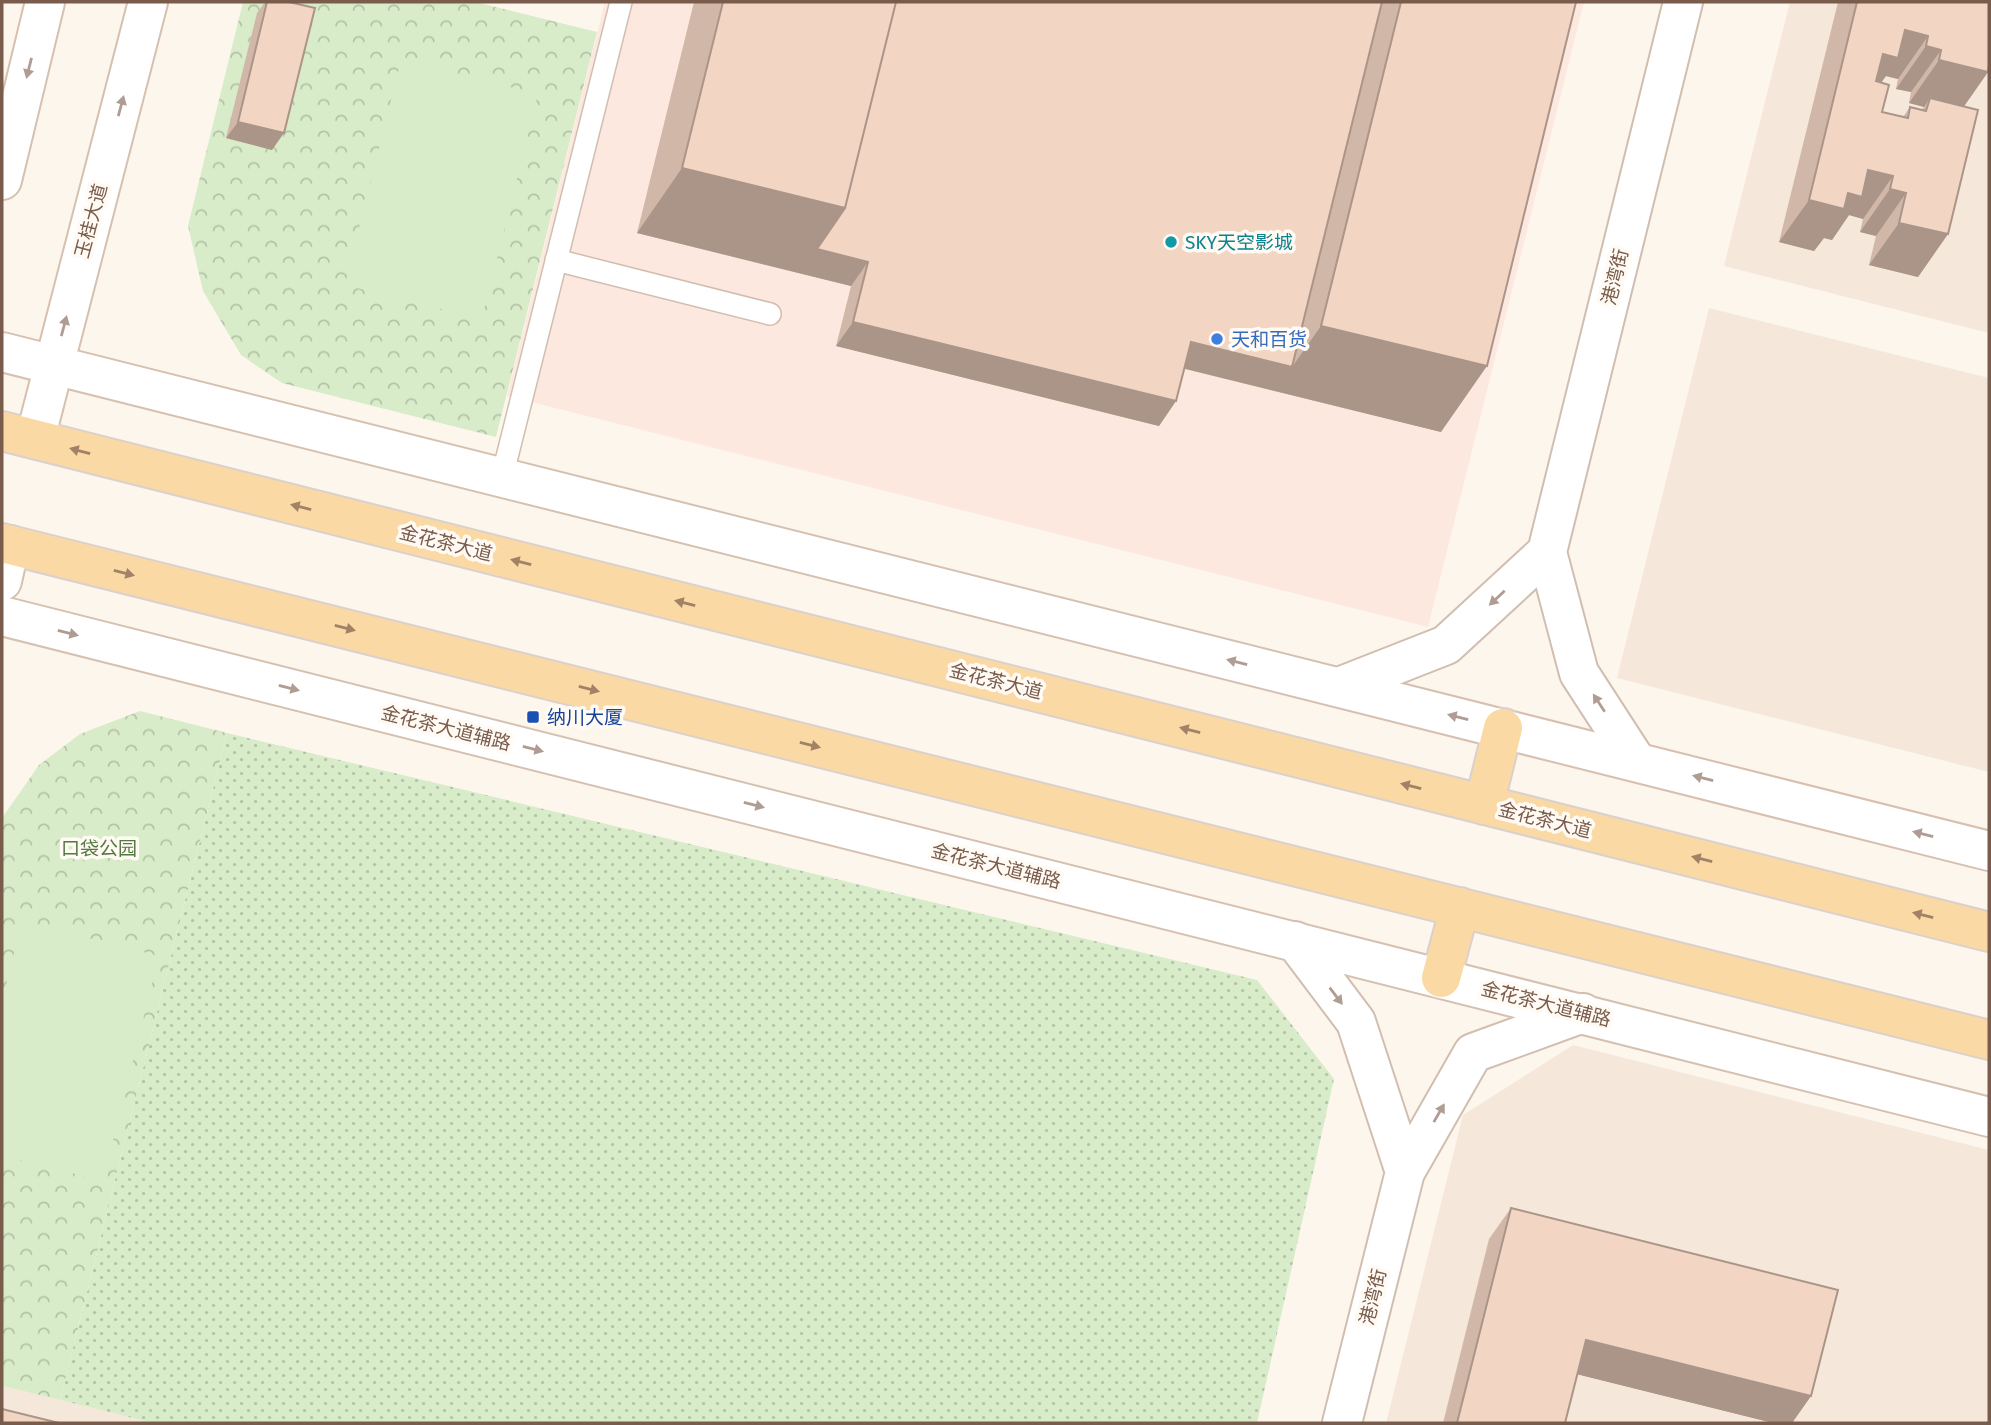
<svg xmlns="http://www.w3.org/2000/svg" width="1991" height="1425" viewBox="0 0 1991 1425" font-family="'Fira Sans','Noto Sans SC',sans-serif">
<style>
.residential{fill:#f5e8da}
.commercial{fill:#fde8e0}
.grass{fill:url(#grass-dots)}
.park{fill:url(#park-crowns)}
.pitch{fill:#d8ecc9}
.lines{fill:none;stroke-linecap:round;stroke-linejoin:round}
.lane-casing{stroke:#d1beb0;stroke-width:24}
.street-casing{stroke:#d1beb0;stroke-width:42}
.secondary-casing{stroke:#d6c0b0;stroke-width:42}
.primary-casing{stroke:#dad1cd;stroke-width:42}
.lane{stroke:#fff;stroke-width:21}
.street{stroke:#fff;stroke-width:38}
.secondary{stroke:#fff;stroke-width:38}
.primary{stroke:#fbd9a5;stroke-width:38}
.wall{fill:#d1b7a8;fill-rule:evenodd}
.shaded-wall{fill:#aa9588}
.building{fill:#f3d5c3;stroke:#aa9588;stroke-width:2}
.oneway{fill:#af9d94}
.oneway2{fill:#a18267}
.culture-dot{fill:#0f9aa8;stroke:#fffaf3;stroke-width:2.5}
.shop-dot{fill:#3f7fe0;stroke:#fffaf3;stroke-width:2.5}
.transit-dot{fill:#1a4fb4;stroke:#fffaf3;stroke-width:2.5}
.labels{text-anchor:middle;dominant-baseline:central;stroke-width:7;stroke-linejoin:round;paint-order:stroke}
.street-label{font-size:19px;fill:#7a5c4d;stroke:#fffaf3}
.culture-label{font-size:19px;fill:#0d838f;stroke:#fffaf3;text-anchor:start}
.shop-label{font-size:19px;fill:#366cbe;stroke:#fffaf3;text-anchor:start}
.transit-label{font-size:19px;fill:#164399;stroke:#fffaf3;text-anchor:start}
.park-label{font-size:19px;fill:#537a41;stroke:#fffaf3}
</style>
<defs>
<pattern id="grass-dots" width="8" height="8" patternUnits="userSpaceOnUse" patternTransform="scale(1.75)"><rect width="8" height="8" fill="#d8ecc9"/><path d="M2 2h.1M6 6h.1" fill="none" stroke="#b4c2a5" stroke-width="1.8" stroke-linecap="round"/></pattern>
<pattern id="park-crowns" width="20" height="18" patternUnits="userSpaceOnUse" patternTransform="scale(1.75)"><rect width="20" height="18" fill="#d8ecc9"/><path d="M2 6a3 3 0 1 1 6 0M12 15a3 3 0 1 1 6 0" fill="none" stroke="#b4c2a5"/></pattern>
</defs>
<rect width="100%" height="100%" fill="#fdf6ec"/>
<!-- residential -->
<path class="residential" d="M1790 2H1989V333L1724 266Z
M1709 308 1989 378V772L1617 678Z
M1573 1045 1989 1150V1423H1386L1463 1115Z
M2 1386 60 1400 153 1423H2Z"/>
<!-- commercial -->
<path class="commercial" d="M605 2H1584L1428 627 507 396Z"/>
<!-- grass -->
<path class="grass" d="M227 733 1257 980 1334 1079 1257 1423H153L60 1400Z"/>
<!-- park -->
<path class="park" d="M243 2H475L597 32 496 437 282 383 241 355 203 291 188 226Z
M140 711 227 733 60 1400 2 1386V818L39 765 80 734Z"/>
<!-- pitch -->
<path class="pitch" d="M401 60 538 94 482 319 345 285Z
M22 921 159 956 103 1181 2 1155V1002Z"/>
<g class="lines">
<defs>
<path id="lane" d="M556 260 770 314
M502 477 621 2"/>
<path id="street" d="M1339 687 1446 645 1547 552
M1636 761 1579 673 1547 552 1683 2
M1295 941 1356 1022 1405 1172
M1342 1423 1405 1172 1473 1053 1583 1013"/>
<path id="secondary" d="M2 180 45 2
M2 352 1989 851
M35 439 148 2
M2 581 10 545
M2 616 1989 1117"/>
<path id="primary" d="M2 431 1989 932
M2 543 1989 1040
M1484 805 1503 728
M1441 978 1460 907"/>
</defs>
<!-- lane casing -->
<use href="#lane" class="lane-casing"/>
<!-- street casing -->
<use href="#street" class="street-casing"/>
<!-- secondary casing -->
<use href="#secondary" class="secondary-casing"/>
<!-- primary casing -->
<use href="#primary" class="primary-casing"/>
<!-- lane -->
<use href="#lane" class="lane"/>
<!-- street -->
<use href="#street" class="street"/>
<!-- secondary -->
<use href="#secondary" class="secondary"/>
<!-- primary -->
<use href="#primary" class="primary"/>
</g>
<!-- wall -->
<path class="wall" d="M265 2H289L272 150 226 138 257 13Z
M694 2H1576L1441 432 1185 369 1176 401 1159 426 836 346 851 286 637 233Z
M1838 2H1989L1988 72 1964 106 1948 234 1918 277 1869 265 1876 236 1860 232 1863 219 1849 215 1832 240 1824 238 1814 251 1779 242ZM1886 76 1898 79 1896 89 1911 92 1909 103 1924 107 1921 110 1910 107 1903 117 1882 112 1881 83Z
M1511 1208 1811 1396 1792 1423H1773L1577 1374 1565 1423H1443L1489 1239Z"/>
<!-- shaded-wall -->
<path class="shaded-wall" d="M1905 30 1928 36 1898 79 1886 76 1868 100 1883 54Z
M1926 46 1941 50 1911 92 1896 89Z
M1939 60 1988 72 1958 115 1930 98 1924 107 1909 103Z
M238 122 284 133 272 150 226 138Z
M682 168 845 208 868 262 851 286 637 233Z
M1868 170 1893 176 1863 219 1849 215 1832 240 1824 238 1814 251 1779 242 1809 200 1848 193Z
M1890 189 1906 193 1876 236 1860 232Z
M1899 223 1948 234 1918 277 1869 265Z
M853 322 1176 401 1159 426 836 346Z
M1321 326 1487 366 1441 432 1174 366 1191 342 1292 367Z
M1586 1340 1811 1396 1792 1423H1773L1564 1371Z"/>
<!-- building -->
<path class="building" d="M267 2H289L315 8 284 133 238 122Z
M723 2H896L845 208 682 168Z
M896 2H1382L1292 367 1191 342 1176 401 853 322 868 262 817 249 845 208Z
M1401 2H1576L1487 366 1321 326Z
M1857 2H1989V66L1988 72 1939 60 1941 50 1926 46 1928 36 1905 30 1898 58 1883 54 1876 81 1889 85 1882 112 1908 118 1910 107 1926 111 1930 98 1978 110 1948 234 1899 223 1906 193 1890 189 1893 176 1868 170 1862 197 1848 193 1844 209 1809 200Z
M1511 1208 1838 1290 1811 1396 1586 1340 1565 1423H1457Z
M2 1409 59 1423H2Z"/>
<!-- one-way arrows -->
<defs><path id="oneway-solid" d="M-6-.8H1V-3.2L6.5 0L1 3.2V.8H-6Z" transform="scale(1.75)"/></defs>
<g class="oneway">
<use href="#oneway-solid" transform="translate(29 68) rotate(104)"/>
<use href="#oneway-solid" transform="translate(121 106) rotate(-75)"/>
<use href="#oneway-solid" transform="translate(64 326) rotate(-75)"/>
<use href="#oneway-solid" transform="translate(1497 598) rotate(137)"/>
<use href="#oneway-solid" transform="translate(68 633) rotate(14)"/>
<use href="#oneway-solid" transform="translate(1237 662) rotate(-166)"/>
<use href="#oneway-solid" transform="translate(289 688) rotate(14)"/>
<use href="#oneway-solid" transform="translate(1599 703) rotate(-123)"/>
<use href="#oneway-solid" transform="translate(1458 717) rotate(-166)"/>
<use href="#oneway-solid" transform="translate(533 749) rotate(14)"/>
<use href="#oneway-solid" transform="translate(1703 778) rotate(-166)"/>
<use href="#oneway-solid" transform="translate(754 805) rotate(14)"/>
<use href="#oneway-solid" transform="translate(1923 834) rotate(-166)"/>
<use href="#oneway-solid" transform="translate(1336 996) rotate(53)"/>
<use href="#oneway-solid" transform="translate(1439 1113) rotate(-60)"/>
</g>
<g class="oneway2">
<use href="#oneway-solid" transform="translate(80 451) rotate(-165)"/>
<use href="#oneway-solid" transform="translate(301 507) rotate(-166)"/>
<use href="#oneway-solid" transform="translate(521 562) rotate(-166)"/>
<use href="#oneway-solid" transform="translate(124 573) rotate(14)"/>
<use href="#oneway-solid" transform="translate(685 603) rotate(-166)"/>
<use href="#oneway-solid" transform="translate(345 628) rotate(14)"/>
<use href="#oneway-solid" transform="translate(589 689) rotate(14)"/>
<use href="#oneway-solid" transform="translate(1190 730) rotate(-166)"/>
<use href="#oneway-solid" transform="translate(810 745) rotate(14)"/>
<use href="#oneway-solid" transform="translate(1411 786) rotate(-166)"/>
<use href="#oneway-solid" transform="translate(1702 859) rotate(-166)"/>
<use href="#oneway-solid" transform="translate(1923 915) rotate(-166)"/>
</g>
<!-- markers -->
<circle class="culture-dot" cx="1171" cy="242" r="7"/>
<circle class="shop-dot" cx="1217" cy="339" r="7"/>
<rect class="transit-dot" x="526" y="710" width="14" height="14" rx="3.5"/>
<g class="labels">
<!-- street labels -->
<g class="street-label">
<text transform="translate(91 221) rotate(-75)">玉桂大道</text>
<text transform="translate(1615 277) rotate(-76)">港湾街</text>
<text transform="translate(446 543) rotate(14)">金花茶大道</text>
<text transform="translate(996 681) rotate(14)">金花茶大道</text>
<text transform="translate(446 728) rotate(14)">金花茶大道辅路</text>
<text transform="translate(1545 820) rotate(14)">金花茶大道</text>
<text transform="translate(996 866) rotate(14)">金花茶大道辅路</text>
<text transform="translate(1546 1004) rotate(14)">金花茶大道辅路</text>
<text transform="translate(1373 1297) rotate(-76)">港湾街</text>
</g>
<!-- culture labels -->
<g class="culture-label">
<text x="1185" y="242">SKY天空影城</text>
</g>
<!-- shop labels -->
<g class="shop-label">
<text x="1231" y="339">天和百货</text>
</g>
<!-- transit labels -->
<g class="transit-label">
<text x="547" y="717">纳川大厦</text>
</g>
<!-- park labels -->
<g class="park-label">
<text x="99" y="848">口袋公园</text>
</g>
</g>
<!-- border -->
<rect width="1991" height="1425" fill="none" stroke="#7a5c4d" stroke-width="7"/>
</svg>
